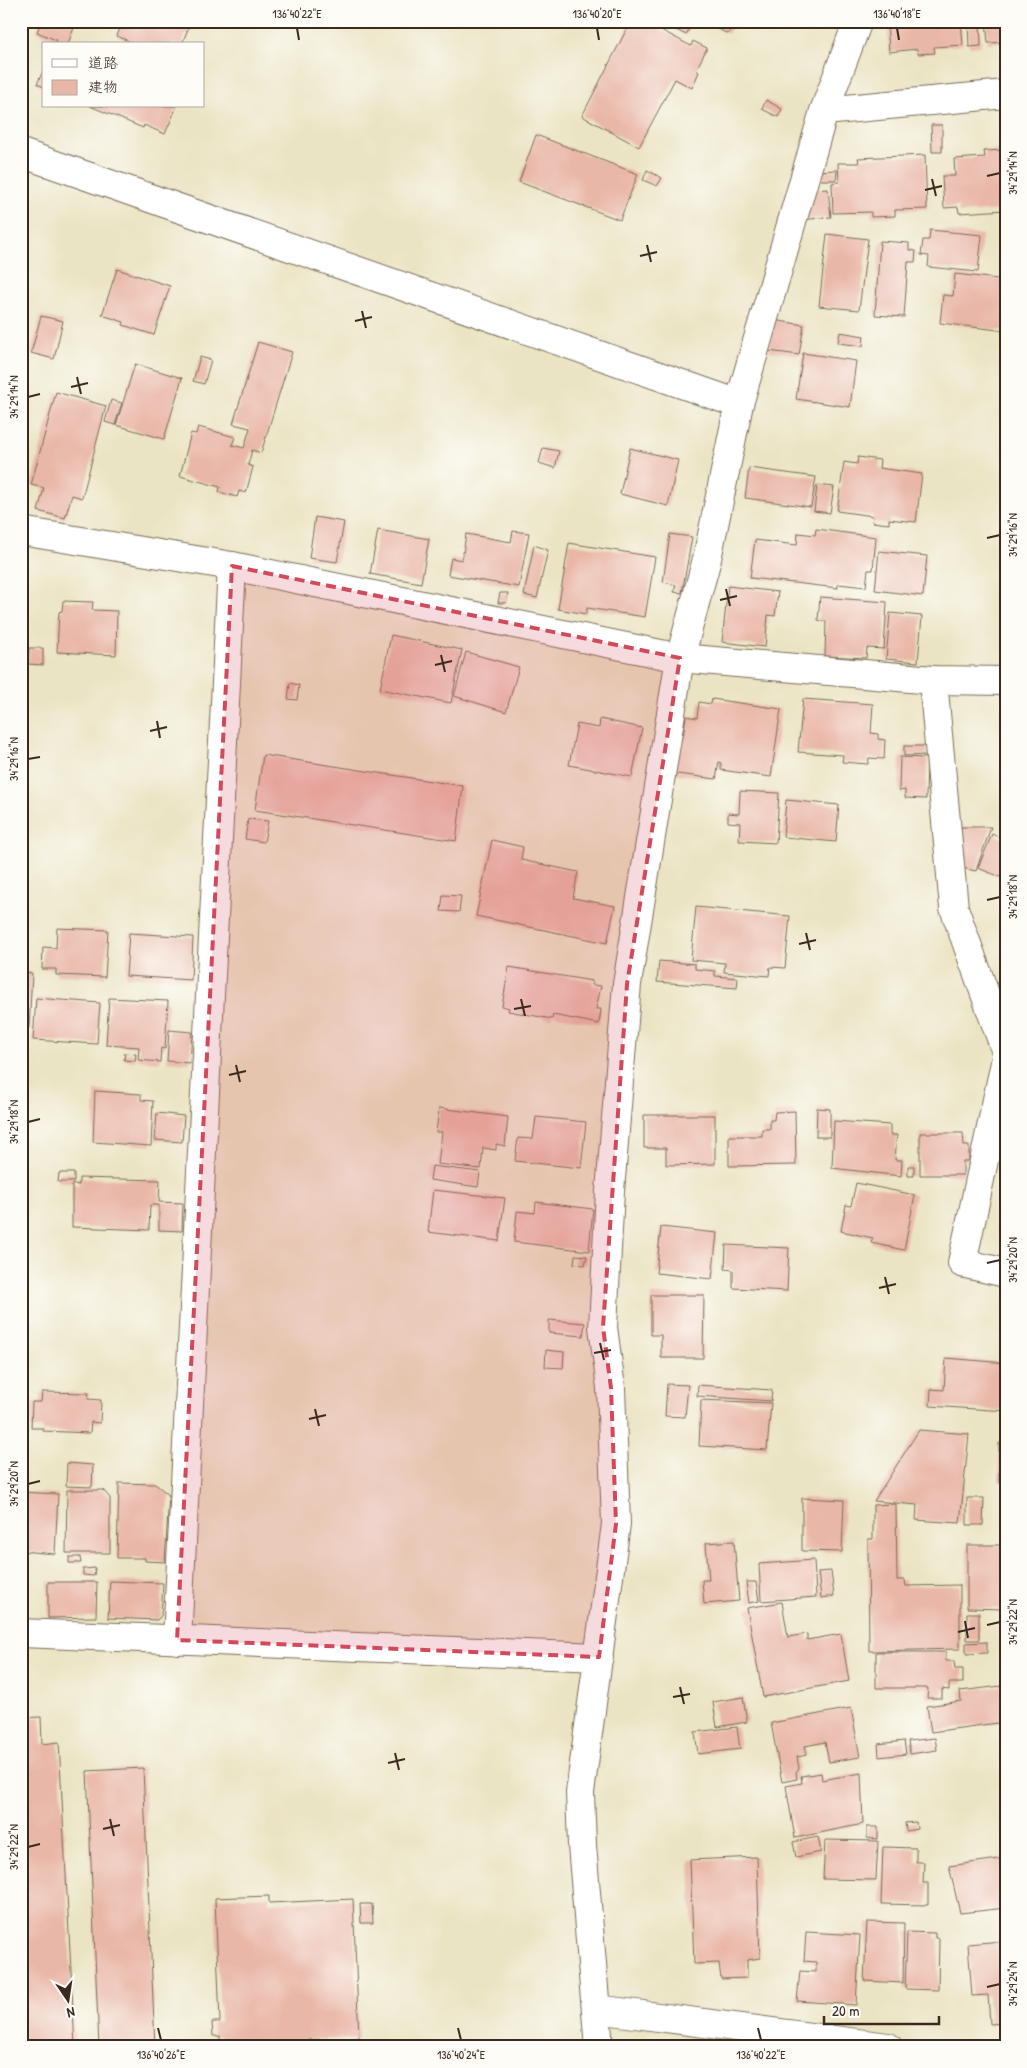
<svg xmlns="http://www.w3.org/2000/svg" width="1027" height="2068" viewBox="0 0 1027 2068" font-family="'Patrick Hand','Klee One',sans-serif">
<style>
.building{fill:#e9b7a8}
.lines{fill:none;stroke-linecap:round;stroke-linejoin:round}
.street-casing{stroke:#796b58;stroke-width:30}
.secondary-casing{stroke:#796b58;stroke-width:30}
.street{stroke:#fff;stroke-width:28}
.secondary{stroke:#fff;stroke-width:28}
.marked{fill:#d1495b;fill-opacity:0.2;stroke:#d1495b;stroke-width:4;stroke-dasharray:10 6;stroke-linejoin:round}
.ticks{fill:none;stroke:#3b2a1e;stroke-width:2}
.neatline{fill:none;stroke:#3b2a1e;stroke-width:2}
.ticks-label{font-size:12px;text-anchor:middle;fill:#3b2a1e}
</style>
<rect width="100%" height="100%" fill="#fdfcf7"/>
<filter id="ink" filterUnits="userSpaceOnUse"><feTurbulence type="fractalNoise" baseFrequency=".02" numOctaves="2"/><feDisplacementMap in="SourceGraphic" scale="10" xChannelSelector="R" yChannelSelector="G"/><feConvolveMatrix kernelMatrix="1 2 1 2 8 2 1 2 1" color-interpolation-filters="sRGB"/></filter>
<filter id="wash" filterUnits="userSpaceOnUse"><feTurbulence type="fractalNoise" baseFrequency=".0096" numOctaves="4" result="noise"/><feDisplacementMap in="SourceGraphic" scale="20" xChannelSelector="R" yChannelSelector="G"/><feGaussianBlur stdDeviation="1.12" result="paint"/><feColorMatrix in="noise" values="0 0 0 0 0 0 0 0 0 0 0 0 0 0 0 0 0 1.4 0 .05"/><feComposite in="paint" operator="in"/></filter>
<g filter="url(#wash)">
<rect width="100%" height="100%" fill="#ebe4c4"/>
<g id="blocks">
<!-- building -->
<path class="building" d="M41 21H64L75 25 68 44H54L56 40 37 32Z
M123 21H191L182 44H135L117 36Z
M631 21H644L691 46 693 41 707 48 696 70 699 72 692 88 675 79 639 147 582 116Z
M659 21H688L692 23 686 35Z
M703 21H735L728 34Z
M887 21H961L963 45 934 47 935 53 918 54 917 49 889 52Z
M968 21H980L981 46 969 47Z
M986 21H1006V42L988 43Z
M44 69V87L37 84Z
M766 100 782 109 778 117 762 109Z
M90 106H177L165 134 144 125 143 128Z
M1006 119V139H1004L1003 120Z
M931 125H942V152H932Z
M536 135 638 174 620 220 519 182Z
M1006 150V210L959 213 958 207 944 208 942 176H955L954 159 985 157 984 151Z
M925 155 927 209 895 210V216L871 217V212L833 213 832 183 839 182 838 163H859L858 158Z
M647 170 662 178 657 186 643 180Z
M837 170 836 180H818L817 171Z
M828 189 831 217 801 220 812 190Z
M930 230 982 235 978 272 928 267 929 256 921 255 923 240H929Z
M827 234 868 239 859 310 819 306Z
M880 241 909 243V250L916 251 915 262H908L904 317 875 315Z
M117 269 170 286 154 335 123 325 124 322 102 315Z
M955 274 1006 280V331L940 323 943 295 953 296Z
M41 316 63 321 54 359 31 353Z
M773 320 804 325 799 355 769 351Z
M840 332 864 336 863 346 838 343Z
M258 342 292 352 261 453 252 450 248 465 253 467 246 493 239 491 237 497 219 492 220 487 180 476 191 433 196 434 198 427 235 437 232 445 244 448 250 428 233 424Z
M803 353 856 361 850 407 796 399Z
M200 357 211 360 204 384 193 381Z
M135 364 182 378 164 439 116 425Z
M56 392 106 406 82 498 72 495 65 518 38 511 44 488 31 485Z
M111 400 122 403 115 425 105 422Z
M543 448 559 451 555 468 539 463Z
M630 448 678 460 668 506 620 494Z
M858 457 880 460 879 468 922 474 916 522 889 519V524L872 522 873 516 837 511 844 462 857 464Z
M749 468 816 477 811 507 745 498Z
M817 485 834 487 830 513 814 511Z
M315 517 344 522 337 562 309 558Z
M816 529 876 537 873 570H868L866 587 838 584V588L750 578 755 540 797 545 798 533 815 535Z
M378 530 429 539 421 583 370 574Z
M513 531 529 533 519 587 448 575 451 558 462 560 466 534 511 542Z
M670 534 692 537 682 593 674 592 676 585 663 582Z
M569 543 655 557 645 617 587 608 586 614 558 609Z
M534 545 548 550 537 598 524 595Z
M879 551 927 556 923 596 875 590Z
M21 560H26L24 592H21Z
M728 586 778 592 775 616 768 615 765 647 722 642Z
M500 593H508L506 603H498Z
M820 597 887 602 884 649 867 648 866 658 825 656 826 622 818 620Z
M63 601 93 602 92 610 117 611 116 655 57 652 59 612 62 611Z
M890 613 922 616 918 662 886 659Z
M391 635 462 650 451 703 380 689Z
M29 648H43V665L28 664Z
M466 652 519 667 506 712 454 696Z
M290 683 299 685 297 700 288 699Z
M712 699 781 709 771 777 721 770V763L719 762 716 779 670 773 676 736 683 737 686 716 697 718 699 702 711 704Z
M803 699 873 704 871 733 878 734V739L885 740 884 759 869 758 868 764 842 762 843 755 798 752Z
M600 719 642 728 632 777 569 765 577 724 599 728Z
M904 746H927V755L904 756Z
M263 755 463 786 456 841 255 810Z
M900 757 927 758 926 799 905 798V790L899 791Z
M740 791 779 793 776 843 739 841 740 823 728 822V813L739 814Z
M786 800 839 805 836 842 783 837Z
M248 819 268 821 264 842 245 839Z
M961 827H991L976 871 962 868Z
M992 834 1006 840V879L978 868Z
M492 840 523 847 521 860 578 872 573 898 615 906 607 943 476 916Z
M443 895 461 896 459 912 441 911Z
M696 907 790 916 785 968 770 967 769 976 724 972 725 963 691 960Z
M57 928 108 930 105 977 56 975V969H42L43 947 56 948Z
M129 933 193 937 191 980 126 976Z
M659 961 695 964V969L715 971V976L738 978 737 988 657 982Z
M509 967 592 981V985L601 986 596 1009H601L599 1024 553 1015 552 1019 508 1011 509 1008 502 1006Z
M21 972 32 973 29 1028H21Z
M36 998 100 1003 97 1044 33 1040Z
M109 998 168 1001 165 1049 161 1048 160 1062 138 1060 139 1047 106 1045Z
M169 1030 192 1032 190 1063 167 1061Z
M125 1053 136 1054 135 1061 124 1060Z
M95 1091 141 1094V1100L153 1101 151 1146 93 1142Z
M439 1108 508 1117 505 1146 496 1144V1150L483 1148 481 1169 438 1164 442 1132H436Z
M817 1108 830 1109V1137H816Z
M795 1111 796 1165 729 1166V1136H762V1129H770V1120H774L775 1112Z
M157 1113 184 1116 182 1142 155 1140Z
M644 1115H715V1164L666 1165V1148H644Z
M536 1117 586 1122 581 1168 515 1161 518 1138 533 1139Z
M834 1121 890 1125V1135H897L895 1160H902L901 1176 832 1168Z
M920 1133H963L964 1146H969V1161H963V1175H920Z
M432 1166 480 1172 478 1187 430 1180Z
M908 1166H914V1176H908Z
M59 1173H74V1182H58Z
M79 1178 160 1180 159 1202 183 1203 182 1231 159 1230V1205H150L149 1230 72 1227V1184L79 1185Z
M856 1183 915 1195 904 1250 871 1243 873 1238 841 1231 846 1205 851 1206Z
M433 1190 505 1198 499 1241 428 1232Z
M536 1202 593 1209 589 1251 514 1242 517 1211 535 1213Z
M661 1227 717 1233 712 1279 656 1273Z
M726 1245 789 1248 787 1291 733 1288V1270L725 1269Z
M575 1255 587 1256 585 1265 574 1264Z
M651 1295H704L703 1358H661V1335H651Z
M549 1320 585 1323 583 1336 549 1333Z
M546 1350 564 1352 563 1368 545 1367Z
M946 1358 1006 1363V1411L930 1406 931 1389 944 1390Z
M667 1384 688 1385 685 1417 665 1416Z
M698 1385 772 1390 771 1401 697 1396Z
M42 1392 89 1393 88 1399 101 1400 100 1423 91 1422 90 1433 43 1431V1428H31L32 1402H41Z
M701 1400 771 1403 767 1450 699 1446Z
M919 1430 969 1434 960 1523 916 1520 917 1505 874 1501Z
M999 1443H1006V1482H999Z
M67 1463 93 1465 92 1487 66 1486Z
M119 1483 155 1484 169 1495 165 1562 145 1561V1558H117Z
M67 1490H103L110 1498V1553H66Z
M21 1492 58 1494 55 1554 21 1551Z
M802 1498 844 1500 842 1552 802 1551Z
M967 1498H984L983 1525H967Z
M896 1504 897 1580H905L906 1586 960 1585V1649L869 1651 868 1539H873V1505Z
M734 1541 739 1601 704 1604 702 1580H709L706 1543Z
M967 1545H1006L1003 1609 967 1608Z
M69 1557H80L81 1563H69Z
M814 1560 816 1597 761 1601 759 1564Z
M95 1568 94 1576 83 1575V1569Z
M831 1571 834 1596 821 1598 818 1572Z
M21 1576H25L24 1615H21Z
M110 1581 163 1583 161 1616 157 1620 108 1618Z
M48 1582H97L96 1617 48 1618Z
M746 1582H756L759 1601 749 1603Z
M782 1602 788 1637 807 1634V1640L841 1634 849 1681 763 1697 747 1608Z
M967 1613H979V1640H967Z
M987 1642V1653L966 1654V1643Z
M876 1652H946V1661H954L955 1669H963V1683H949V1690L942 1689V1698H927L928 1688H876Z
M1001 1686 1005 1722 931 1732 927 1706 961 1701 960 1691Z
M743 1697 747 1722 717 1727 713 1702Z
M851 1708 860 1757 829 1762 825 1742 805 1746 807 1755 797 1757 799 1768 796 1772 797 1779 782 1782 771 1723Z
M41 1717 42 1744 59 1742 75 2047H21V1718Z
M737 1727 740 1749 698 1754 695 1732Z
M935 1738 937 1750 910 1754 908 1741Z
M904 1741 906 1754 879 1757 878 1744Z
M143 1768 155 2047H99L87 1771Z
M821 1773 822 1780 861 1773 863 1824 795 1838 786 1786 802 1783 801 1776Z
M916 1822 917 1829 906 1831 905 1823Z
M867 1827H878V1839L867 1838Z
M818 1837 821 1852 796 1857 793 1842Z
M825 1840 878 1841 876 1880 823 1879Z
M883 1847 916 1848V1862H924L923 1883H928V1905L881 1904Z
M757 1857 760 1958 747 1960V1978L721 1979 719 1963 694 1964 690 1860Z
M1006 1858V1908L960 1913 949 1866Z
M269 1896V1903L353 1899 359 2038 308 2040V2047H285V2042L220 2045V2036H213L212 2022H220L215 1898Z
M360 1904H372L373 1923H361Z
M867 1922 904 1923 903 1983 864 1981Z
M806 1932 860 1935 856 2005 797 2001 800 1971 816 1972V1962L804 1961Z
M907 1932 935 1933V1938H939L938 1990 905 1989Z
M1002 1941 1003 1964H1006V2023L990 2024 988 1995 972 1996 968 1944Z"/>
</g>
</g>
<g filter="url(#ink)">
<use href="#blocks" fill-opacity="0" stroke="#796b58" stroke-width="1"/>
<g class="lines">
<defs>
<path id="street" d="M824 111 1006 94
M21 153 739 404
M933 680 954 908 1006 1052
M1006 1058 962 1263 1006 1273
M21 1633 599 1657
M177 1640 232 566
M597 2009 888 2047
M599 2047 582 1845 580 1793 616 1524 611 1388 603 1327 610 1191 627 984 680 658 707 559 739 404 824 111 858 21"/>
<path id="secondary" d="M21 531 232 566 680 658 933 680 1006 681"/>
</defs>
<!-- street casing -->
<use href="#street" class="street-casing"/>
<!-- secondary casing -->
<use href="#secondary" class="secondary-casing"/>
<!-- street -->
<use href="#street" class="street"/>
<!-- secondary -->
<use href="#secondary" class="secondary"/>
</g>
</g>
<!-- marked area -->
<path class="marked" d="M232 566 680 658 627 984 603 1327 611 1388 616 1524 599 1657 177 1640Z"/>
<!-- ticks -->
<path class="ticks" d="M297 28 299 40M597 28 599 40M897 28 899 40M987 176 1000 173M932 179 936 196M925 190 942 186M647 245 651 262M640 256 657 252M362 311 366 328M355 321 372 317M77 377 81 394M71 387 88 383M28 397 40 394M987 538 1000 535M726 589 730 606M720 600 737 596M441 655 445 672M435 665 452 661M157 721 160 738M150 731 167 727M28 759 40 757M987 900 1000 897M806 933 810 950M799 944 816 940M521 999 525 1016M514 1009 531 1006M236 1065 240 1082M229 1075 246 1071M28 1122 40 1119M987 1263 1000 1260M885 1277 889 1294M879 1288 896 1284M600 1343 604 1360M594 1353 611 1350M315 1409 319 1426M309 1419 326 1415M28 1484 40 1481M965 1621 968 1638M987 1625 1000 1622M958 1632 975 1628M680 1687 684 1704M673 1697 690 1694M395 1753 399 1770M388 1763 405 1759M110 1819 114 1836M103 1829 120 1825M28 1847 40 1844M987 1987 1000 1984M158 2028 161 2040M458 2028 461 2040M758 2028 761 2040"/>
<!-- margin -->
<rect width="1027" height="2068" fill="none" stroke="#fdfcf7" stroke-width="55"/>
<!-- legend -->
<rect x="42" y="42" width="162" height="65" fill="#fdfcf7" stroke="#afa8a0"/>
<rect x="52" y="59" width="25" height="8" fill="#ffffff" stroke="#afa8a0"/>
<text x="88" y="68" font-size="15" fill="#3b2a1e">道路</text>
<rect x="52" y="80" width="25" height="15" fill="#e9b7a8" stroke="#afa8a0"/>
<text x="88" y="92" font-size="15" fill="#3b2a1e">建物</text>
<!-- north arrow -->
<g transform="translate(68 2000) rotate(167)" stroke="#fdfcf7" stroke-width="4" paint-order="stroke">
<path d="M0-4L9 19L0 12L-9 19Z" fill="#3b2a1e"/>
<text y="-8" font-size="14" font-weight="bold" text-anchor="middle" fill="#3b2a1e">N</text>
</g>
<!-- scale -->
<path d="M824 2016v8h115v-8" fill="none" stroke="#3b2a1e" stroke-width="2.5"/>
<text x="832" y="2016" font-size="15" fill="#3b2a1e" stroke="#fdfcf7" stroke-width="4" paint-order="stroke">20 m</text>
<rect x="28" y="28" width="972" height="2012" class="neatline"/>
<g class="ticks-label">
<text x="297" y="18">136°40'22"E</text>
<text x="597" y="18">136°40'20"E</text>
<text x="897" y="18">136°40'18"E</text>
<text transform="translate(1013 173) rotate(-90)" y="4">34°29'14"N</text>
<text transform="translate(14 397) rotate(-90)" y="4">34°29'14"N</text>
<text transform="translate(1013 535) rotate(-90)" y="4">34°29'16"N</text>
<text transform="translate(14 759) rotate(-90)" y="4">34°29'16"N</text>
<text transform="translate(1013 897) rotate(-90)" y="4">34°29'18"N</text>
<text transform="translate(14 1122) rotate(-90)" y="4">34°29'18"N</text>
<text transform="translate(1013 1260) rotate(-90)" y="4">34°29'20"N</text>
<text transform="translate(14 1484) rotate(-90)" y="4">34°29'20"N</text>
<text transform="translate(1013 1622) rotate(-90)" y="4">34°29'22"N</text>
<text transform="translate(14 1847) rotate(-90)" y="4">34°29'22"N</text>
<text transform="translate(1013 1984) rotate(-90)" y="4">34°29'24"N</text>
<text x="161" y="2059">136°40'26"E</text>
<text x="461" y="2059">136°40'24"E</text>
<text x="761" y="2059">136°40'22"E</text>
</g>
</svg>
